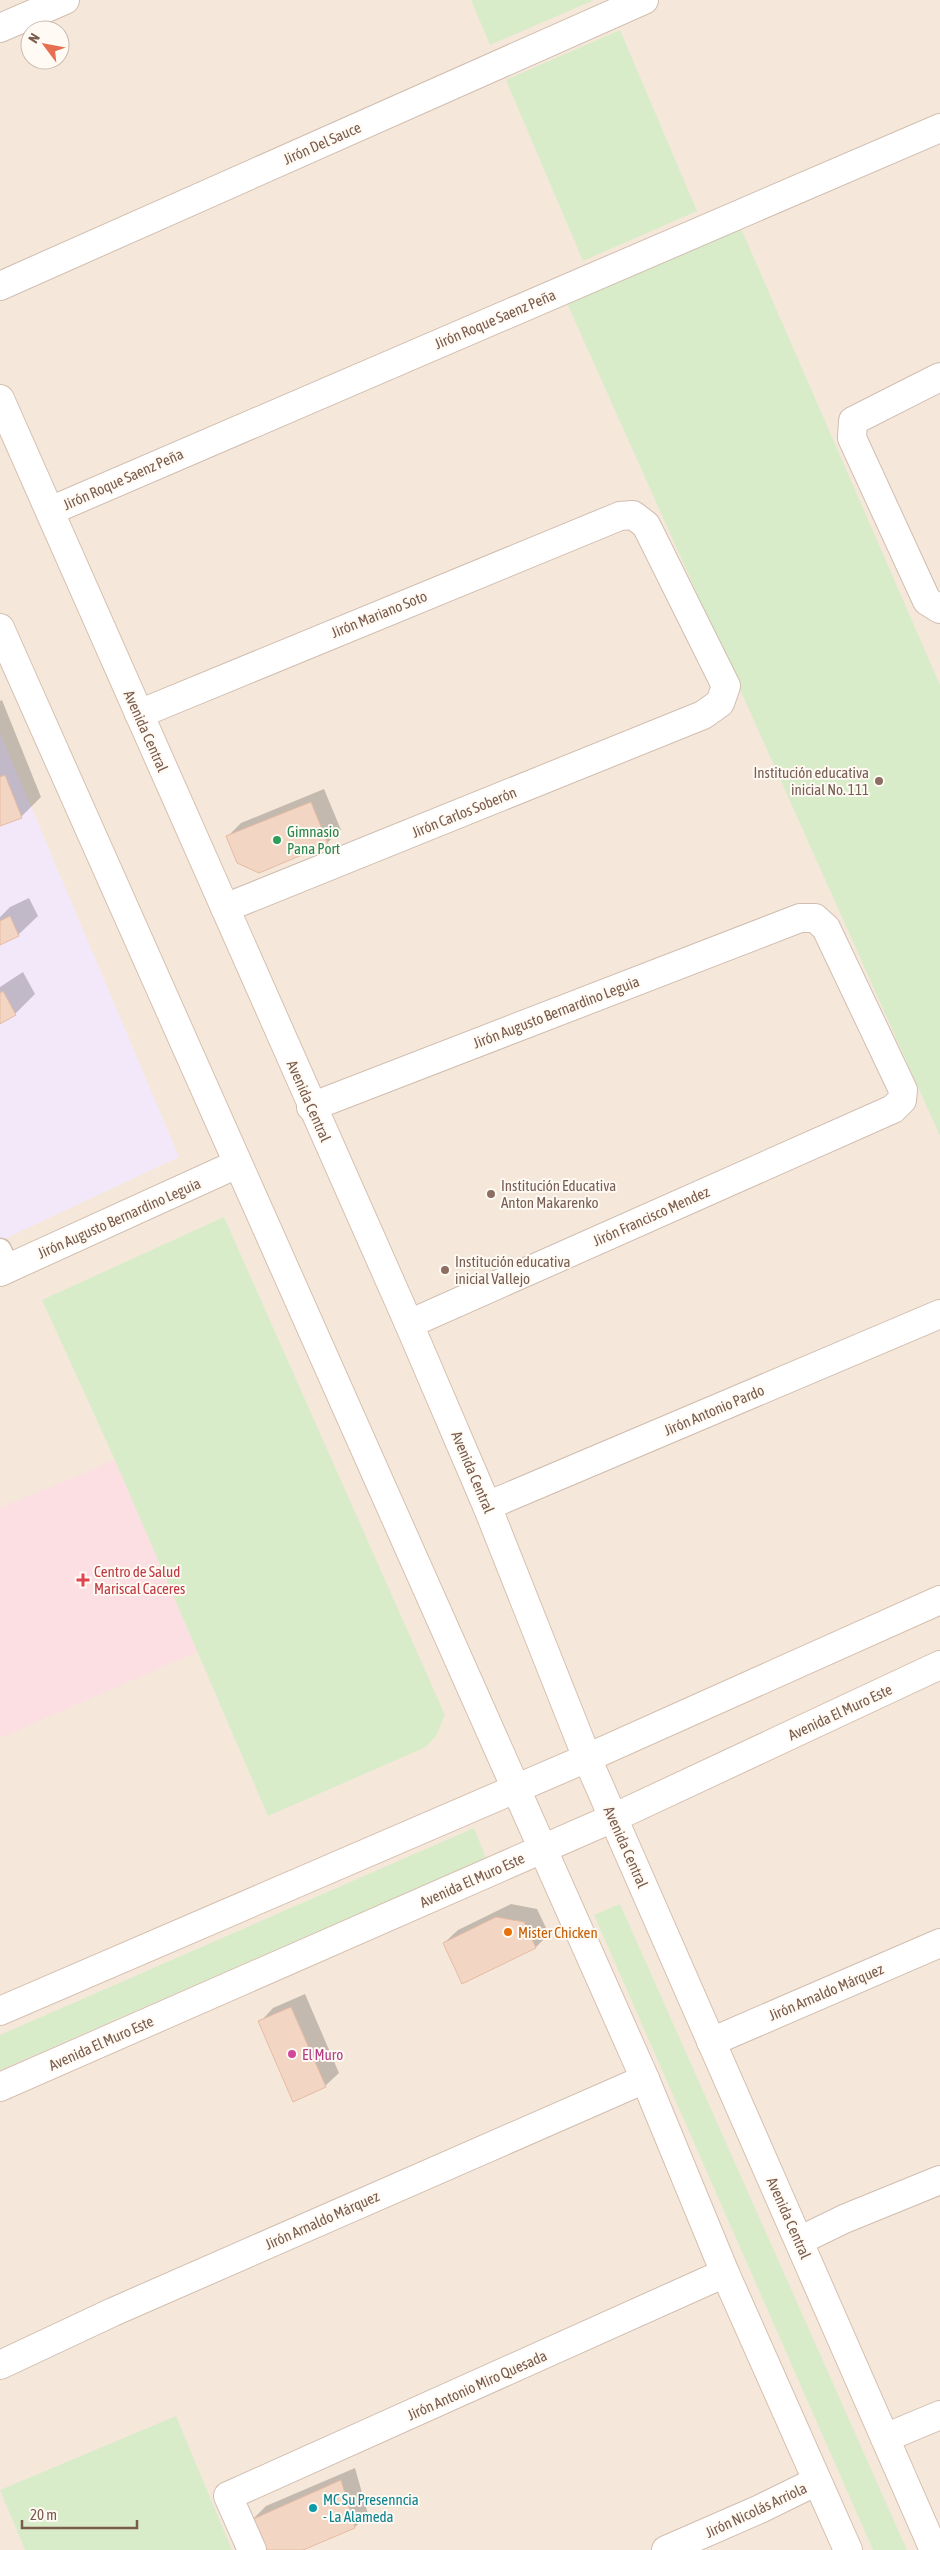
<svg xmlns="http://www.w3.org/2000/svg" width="940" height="2550" viewBox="0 0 940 2550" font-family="'Asap Condensed',sans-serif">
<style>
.residential{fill:#f5e8da;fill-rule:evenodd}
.education{fill:#f3e8fa}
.medical{fill:#fbdfe3}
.green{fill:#d8ecc9}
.shadow{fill:#0003}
.building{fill:#f3d5c3;stroke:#e6bba3}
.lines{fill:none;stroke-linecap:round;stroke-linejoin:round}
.lane-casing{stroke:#d1beb0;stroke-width:25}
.street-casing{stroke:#d1beb0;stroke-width:30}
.secondary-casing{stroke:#d6c0b0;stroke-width:30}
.lane{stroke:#fff;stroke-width:22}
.street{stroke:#fff;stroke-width:28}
.secondary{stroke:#fff;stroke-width:28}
.education-dot{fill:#8d6e63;stroke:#fffaf3;stroke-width:2}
.leisure-dot{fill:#2e9e5b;stroke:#fffaf3;stroke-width:2}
.health-dot{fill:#e0444e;stroke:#fffaf3;stroke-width:2}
.food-dot{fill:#e8710a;stroke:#fffaf3;stroke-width:2}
.hotel-dot{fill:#d1479c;stroke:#fffaf3;stroke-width:2}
.culture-dot{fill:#0f9aa8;stroke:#fffaf3;stroke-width:2}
.labels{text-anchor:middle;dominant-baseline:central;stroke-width:4;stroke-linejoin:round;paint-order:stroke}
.street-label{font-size:15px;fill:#7a5c4d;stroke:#fffaf3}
.education-label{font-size:15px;fill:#785e54;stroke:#fffaf3;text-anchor:start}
.leisure-label{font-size:15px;fill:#27864d;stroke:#fffaf3;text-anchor:start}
.health-label{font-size:15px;fill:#be3a42;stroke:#fffaf3;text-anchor:start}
.food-label{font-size:15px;fill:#c56008;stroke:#fffaf3;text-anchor:start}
.hotel-label{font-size:15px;fill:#b23c85;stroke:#fffaf3;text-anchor:start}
.culture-label{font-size:15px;fill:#0d838f;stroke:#fffaf3;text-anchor:start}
</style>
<rect width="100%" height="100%" fill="#fdf6ec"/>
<!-- residential -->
<path class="residential" d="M0 0H940V2550H0ZM30 30H60V60H30Z"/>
<!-- education -->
<path class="education" d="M0 733 179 1157 0 1241Z"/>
<!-- medical -->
<path class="medical" d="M115 1460 197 1652 0 1738V1508Z"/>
<!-- green -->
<path class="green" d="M471 0H594L490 45Z
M620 30 697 211 583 261 506 80Z
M740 226 940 685V1136L566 301Z
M224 1217 445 1715 436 1736 426 1747 268 1816 115 1460 42 1300Z
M474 1828 486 1858 0 2070V2035Z
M620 1904 907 2550H873L594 1915Z
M176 2416 232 2550H25L0 2490Z"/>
<!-- shadow -->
<path class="shadow" d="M2 700 41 797 21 817 0 825V701Z
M324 789 341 830 327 843 227 837 241 823Z
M29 898 38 916 18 935 0 944V917L10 907Z
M23 972 35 994 15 1014 0 1022V987Z
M511 1904 537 1909 549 1934 536 1947 463 1982 444 1943 458 1930Z
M305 1994 339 2073 325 2086 260 2022 273 2008Z
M355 2468 368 2514 355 2527 300 2550 252 2520 266 2506Z"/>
<!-- building -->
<path class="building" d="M5 775 22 818 0 826V777Z
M311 802 328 844 259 873 237 863 226 836Z
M10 916 19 936 0 945V921Z
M3 991 16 1015 0 1024V993Z
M496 1917 524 1922 536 1948 462 1984 443 1943Z
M291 2007 326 2087 293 2102 258 2021Z
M341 2480 355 2528 303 2550H263L251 2520Z"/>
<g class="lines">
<defs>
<path id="lane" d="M0 1250 8 1268"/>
<path id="street" d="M0 28 65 0
M0 286 644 0
M940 377 853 421 852 438 927 601 940 609
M50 511 940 128
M139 714 620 516 633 515 646 525 726 686 720 703 703 715 225 908
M311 1107 800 918H815L826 928 903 1090 902 1100 893 1109 409 1324
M0 1272 237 1164
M487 1506 940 1314
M711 2042 940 1943
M799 2241 844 2219 940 2180
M0 2365 113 2312 645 2079
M885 2438 940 2415
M252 2550 228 2496 725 2273
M666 2550 760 2509 817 2481"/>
<path id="secondary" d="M0 399 409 1324 487 1506 587 1758 934 2550
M0 628 645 2079 725 2273 848 2550
M0 2011 587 1758 940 1600
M0 2087 613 1818 940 1665"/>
</defs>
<!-- lane casing -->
<use href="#lane" class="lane-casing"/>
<!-- street casing -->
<use href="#street" class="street-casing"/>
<!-- secondary casing -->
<use href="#secondary" class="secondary-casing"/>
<!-- lane -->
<use href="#lane" class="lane"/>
<!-- street -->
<use href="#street" class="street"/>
<!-- secondary -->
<use href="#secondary" class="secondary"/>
</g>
<!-- markers -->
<g class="education-dot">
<circle cx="879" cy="781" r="5"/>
<circle cx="491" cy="1194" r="5"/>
<circle cx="445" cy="1270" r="5"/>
</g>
<circle class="leisure-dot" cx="277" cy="840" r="5"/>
<path class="health-dot" d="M80.5 1572.5h5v5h5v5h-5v5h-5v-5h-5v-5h5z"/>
<circle class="food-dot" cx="508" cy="1932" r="5"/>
<circle class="hotel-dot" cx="292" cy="2054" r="5"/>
<circle class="culture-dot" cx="313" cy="2508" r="5"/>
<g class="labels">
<!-- street labels -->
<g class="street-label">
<text transform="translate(322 143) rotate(-24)">Jirón Del Sauce</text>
<text transform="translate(495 319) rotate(-23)">Jirón Roque Saenz Peña</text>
<text transform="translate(123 479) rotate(-24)">Jirón Roque Saenz Peña</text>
<text transform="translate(379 614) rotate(-22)">Jirón Mariano Soto</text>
<text transform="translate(146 731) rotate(66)">Avenida Central</text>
<text transform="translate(464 812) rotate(-22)">Jirón Carlos Soberón</text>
<text transform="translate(556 1012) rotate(-21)">Jirón Augusto Bernardino Leguia</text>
<text transform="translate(309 1101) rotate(66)">Avenida Central</text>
<text transform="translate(651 1216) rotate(-24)">Jirón Francisco Mendez</text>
<text transform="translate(119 1218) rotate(-24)">Jirón Augusto Bernardino Leguia</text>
<text transform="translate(714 1410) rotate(-23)">Jirón Antonio Pardo</text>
<text transform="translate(473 1472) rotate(67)">Avenida Central</text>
<text transform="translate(840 1712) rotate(-25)">Avenida El Muro Este</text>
<text transform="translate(626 1847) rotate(66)">Avenida Central</text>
<text transform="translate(472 1880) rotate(-24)">Avenida El Muro Este</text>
<text transform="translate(826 1992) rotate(-23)">Jirón Arnaldo Márquez</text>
<text transform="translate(101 2043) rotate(-24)">Avenida El Muro Este</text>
<text transform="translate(789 2218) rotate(66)">Avenida Central</text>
<text transform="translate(322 2220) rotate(-24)">Jirón Arnaldo Márquez</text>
<text transform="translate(477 2385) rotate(-24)">Jirón Antonio Miro Quesada</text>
<text transform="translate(756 2510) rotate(-25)">Jirón Nicolás Arriola</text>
</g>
<!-- education labels -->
<g class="education-label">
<text x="869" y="772" text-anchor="end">Institución educativa<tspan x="869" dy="17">inicial No. 111</tspan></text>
<text x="501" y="1185">Institución Educativa<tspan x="501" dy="17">Anton Makarenko</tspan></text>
<text x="455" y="1261">Institución educativa<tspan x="455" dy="17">inicial Vallejo</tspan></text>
</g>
<!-- leisure labels -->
<g class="leisure-label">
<text x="287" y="831">Gimnasio<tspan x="287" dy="17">Pana Port</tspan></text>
</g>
<!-- health labels -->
<g class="health-label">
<text x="94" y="1571">Centro de Salud<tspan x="94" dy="17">Mariscal Caceres</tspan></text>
</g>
<!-- food labels -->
<g class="food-label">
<text x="518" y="1932">Mister Chicken</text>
</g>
<!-- hotel labels -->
<g class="hotel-label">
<text x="302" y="2054">El Muro</text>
</g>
<!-- culture labels -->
<g class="culture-label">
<text x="323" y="2499">MC Su Presenncia<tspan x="323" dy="17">- La Alameda</tspan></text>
</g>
</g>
<!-- north arrow -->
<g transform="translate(45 45) rotate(302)"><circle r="24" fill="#fffaf3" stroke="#cabbb1"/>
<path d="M0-4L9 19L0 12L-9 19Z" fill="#e76f51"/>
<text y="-8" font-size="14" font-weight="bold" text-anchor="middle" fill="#7a5c4d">N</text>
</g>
<!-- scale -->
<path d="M22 2520v8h115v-8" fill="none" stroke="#7a5c4d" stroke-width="2.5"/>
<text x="30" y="2520" font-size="15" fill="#7a5c4d" stroke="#fffaf3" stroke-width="4" paint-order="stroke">20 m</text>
</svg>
